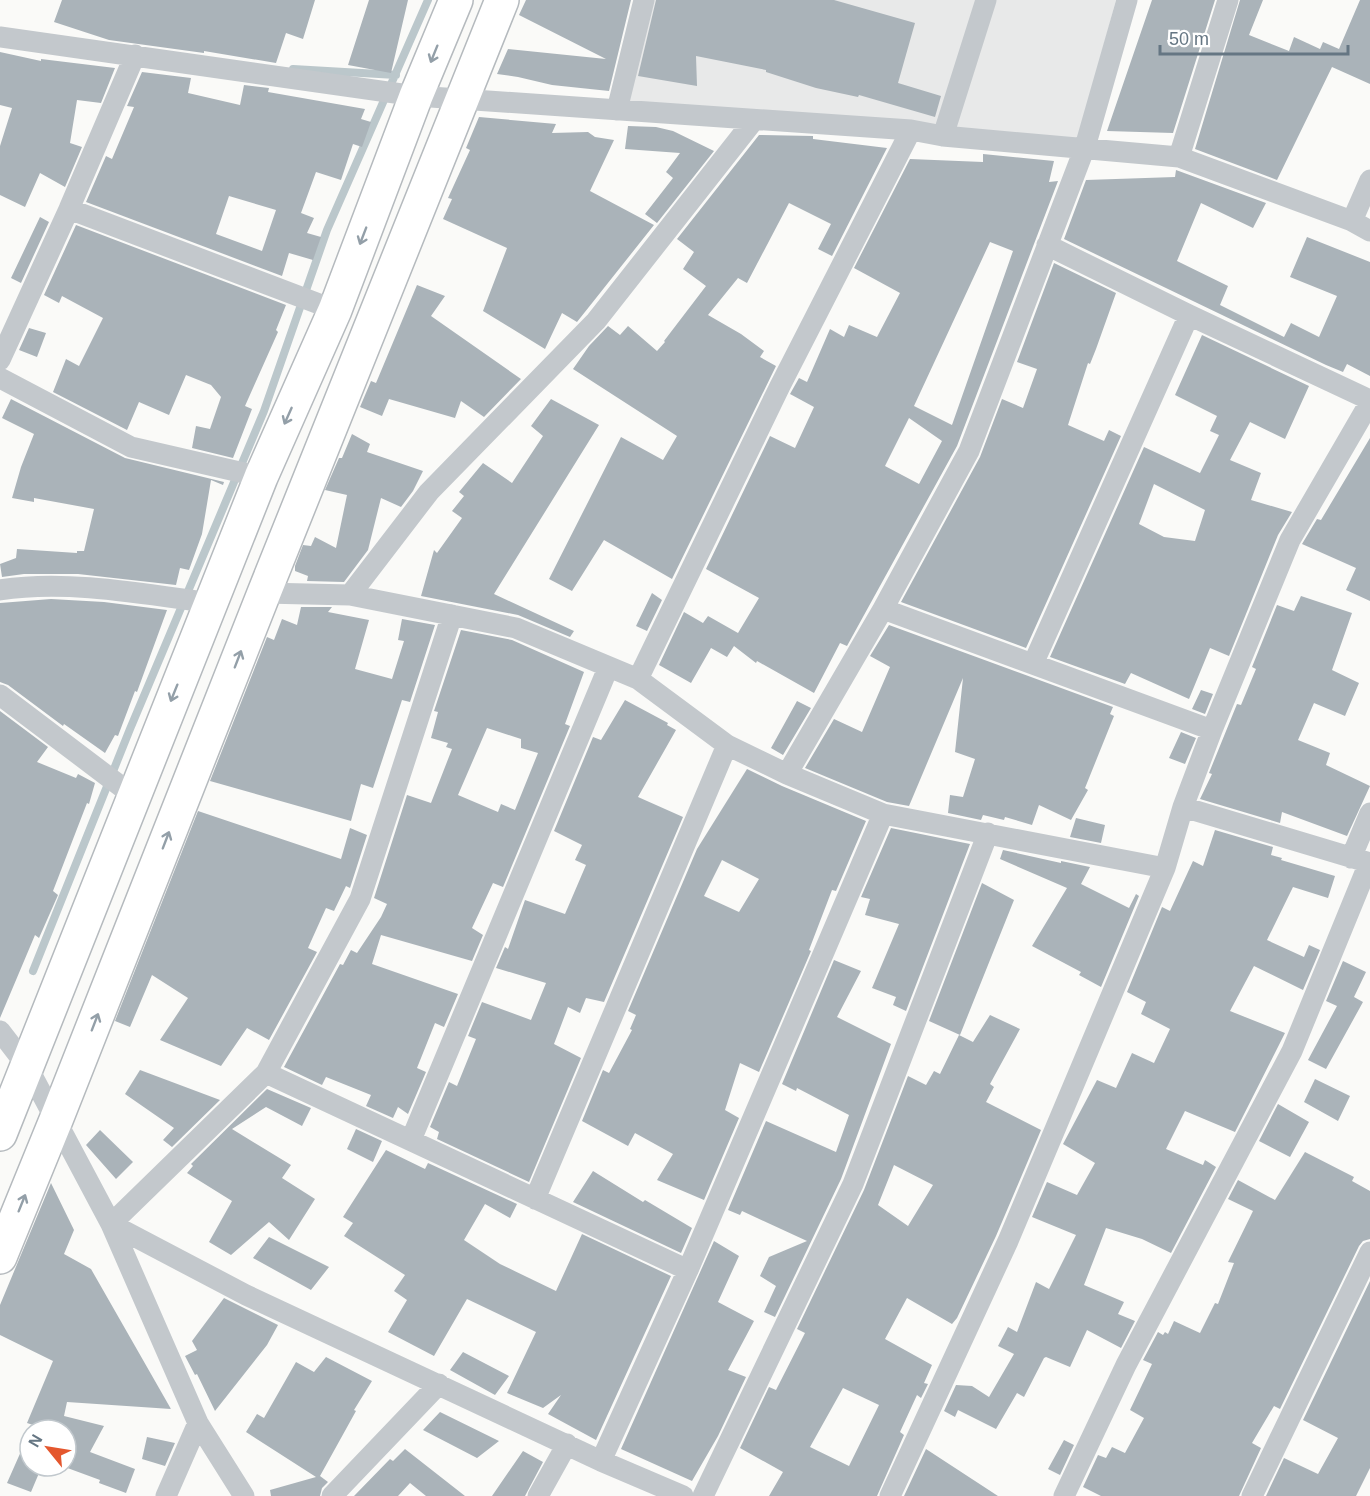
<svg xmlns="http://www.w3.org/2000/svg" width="1370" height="1496" viewBox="0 0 1370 1496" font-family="Arial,sans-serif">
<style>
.built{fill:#e8e9e9}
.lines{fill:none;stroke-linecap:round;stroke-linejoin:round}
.stream{stroke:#bbc7cb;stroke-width:8}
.building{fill:#aab3b9;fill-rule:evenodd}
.primary-casing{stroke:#b5babe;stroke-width:36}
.street{stroke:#c3c8cc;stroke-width:21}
.primary{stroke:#fff;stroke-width:33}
.oneway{stroke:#939fa8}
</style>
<rect width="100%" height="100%" fill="#fafaf8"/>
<!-- built -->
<path class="built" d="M644 0H1116L1077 143 617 101Z"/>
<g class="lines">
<!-- stream -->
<path class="stream" d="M293 69 396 75
M33 971 130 729 264 411 327 230 428 0"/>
</g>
<!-- building -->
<path class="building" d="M62 0H315L303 39 286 33 276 63 204 51V53L109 40 54 22Z
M369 0H408L391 73 348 65Z
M526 0H631L609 91 552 85 518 77 497 74 508 49 606 59 519 15Z
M656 0H834L915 23 898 83 941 96 935 117 859 95 858 97 816 88 766 72V70L696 56 697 86 638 76Z
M1152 0H1215L1173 133 1107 131Z
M1240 0H1263L1249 35 1289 51 1294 37 1320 49 1323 42 1339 49 1360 0H1370V84L1332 67 1277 180 1195 149Z
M0 52 41 61V59L115 68 101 103 77 100 70 143 82 147 65 187 40 173 25 207 0 195V146L12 108 0 105Z
M142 72 191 78 188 93 240 105 244 85 269 88 268 92 365 109 361 119 371 122 362 147 353 144 341 180 316 172 301 213 314 218 307 233 321 237 313 260 289 253 282 276 86 202 106 156 112 159 134 107 127 106ZM229 196 276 210 262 251 216 234Z
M479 117 556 124 552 133 588 132 595 137 614 140 590 191 654 225 577 322 562 313 545 349 483 311 507 248 443 219 452 199 448 198 470 150 466 148Z
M628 126 656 127 673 131 714 151 657 223 645 214 673 178 666 172 680 153 625 149Z
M759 135 813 136V139L887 148 832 256 818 249 831 224 789 203 747 283 738 278 708 315 741 334 764 351 760 357 776 366 672 579 604 540 572 591 549 579 621 437 663 460 677 436 573 369 589 346 608 326 620 335 628 326 657 351 665 342 664 341 706 286 683 269 694 252 677 239Z
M983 154 1054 161 1049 182 1058 181 957 446 847 646 840 643 814 693 757 661 756 663 734 646 727 657 711 648 691 683 659 665 684 612 703 623 708 616 738 633 759 598 706 569 770 436 795 448 814 407 790 394 799 378 807 382 830 329 844 337 849 325 877 337 900 293 854 268 910 159 983 162ZM990 242 1013 251 952 425 914 406ZM909 418 942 441 919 484 885 466Z
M1176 170 1266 203 1253 228 1201 203 1177 261 1228 286 1220 305 1284 337 1291 323 1319 337 1337 296 1290 277 1307 237 1370 262V376L1347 364 1343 372 1326 365 1064 239 1086 180 1175 177Z
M40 217 49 222 21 283 11 278Z
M76 225 286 305 276 330 278 332 245 406 252 409 233 458 192 448 196 426 210 429 221 397 211 385 186 375 169 415 139 402 127 430 53 392 66 359 79 366 103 318 62 296 59 303 44 295Z
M1054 263 1116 293 1096 349 1090 364 1088 363 1068 425 1104 441 1109 430 1121 436 1026 648 901 602 980 457 1002 399 1023 408 1037 369 1017 362Z
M417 285 445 296 431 316 521 379 484 417 461 401 455 418 389 399 382 416 360 407 371 381 376 383Z
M29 328 46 333 37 357 19 350Z
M1202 335 1309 386 1285 439 1250 422 1230 460 1261 473 1251 500 1292 512 1278 535 1229 656 1210 648 1189 699 1131 673 1125 684 1050 657 1144 447 1200 473 1219 435 1210 431 1217 416 1175 395ZM1154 484 1205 510 1195 541 1164 537 1139 524Z
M11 399 125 458 224 482 223 485 211 480 202 534 189 570 180 568 176 585 78 574H24L2 577 0 564 16 558 17 549 77 553V551H84L94 509 34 498V502L12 498 21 467 34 434 2 418Z
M551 399 599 425 494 594 574 631 570 637 518 615 421 596 434 550 437 553 462 518 452 511 464 496 459 492 483 463 512 483 543 436 531 426Z
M352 434 370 444 367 452 423 471 413 491 401 507 381 498 368 550 344 582 307 581 308 576 295 571V566L303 545 311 546 315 537 336 548 347 495 325 490 339 458H342Z
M1370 438V601L1346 590 1356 568 1302 544 1317 519 1321 520Z
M652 593 662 600 647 631 636 626Z
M1301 596 1352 613 1332 670 1359 683 1345 716 1314 703 1298 740 1330 753 1326 765 1370 786 1347 836 1282 812 1280 823 1200 799 1212 774 1209 773 1237 704 1241 705 1256 669 1252 667 1277 605 1294 611Z
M51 599 104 602 167 610 137 692 135 691 118 736 115 735 105 753 64 724 63 726 8 685 0 682V603Z
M301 607H332L328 612 369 620 355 669 392 679 404 641 398 640 402 619 435 625 410 702 402 700 373 788 361 784 351 821 210 781 267 637 274 640 282 619 297 625Z
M889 625 1113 707 1110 714 1114 716 1085 788 1088 790 1071 820 1039 805 1032 825 1005 817 1004 820 983 815 981 820 948 813 950 795 963 797 975 759 955 752 963 678 909 806 887 802 805 768 834 719 862 732 890 667 870 656Z
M461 630 512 640 584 672 565 724 570 726 503 887 493 883 472 928 483 935 472 961 381 935 372 964 458 994 444 1027 435 1023 417 1068 426 1072 408 1114 398 1107 393 1118 366 1106 371 1095 326 1077 322 1085 284 1067 340 964 343 965 351 950 357 953 381 917 387 904 374 898 407 795 431 803 452 749 446 747 448 743 431 738 438 712 434 711ZM487 728 521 739V748L538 753 515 810 501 804 498 812 458 795Z
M1201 690 1213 694 1205 714 1192 709Z
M625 700 668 723 667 725 676 730 638 797 683 817 604 1002 586 998 580 1013 568 1007 554 1044 581 1058 529 1182 437 1139 439 1132 430 1127 449 1082 457 1086 476 1039 468 1036 482 1002 531 1020 546 983 496 968 505 947 508 949 525 900 565 914 586 865 575 860 582 845 554 831 593 737 601 740Z
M797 701 811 708 783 755 771 748Z
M0 711 48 747 37 762 76 778 78 774 95 783 89 804 87 803 53 891 58 895 39 938 35 935 0 1018Z
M1181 732 1196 738 1185 764 1169 758Z
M747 769 782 786 866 821 836 891 832 890 809 950 811 951 759 1072 740 1063 725 1110 739 1118 704 1200 657 1180 673 1154 635 1133 628 1146 582 1121 603 1070 609 1073 632 1030 630 1029 636 1015 628 1011 697 849ZM722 860 759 879 739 912 704 896Z
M198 811 341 859 350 828 367 835 350 888 346 886 334 911 326 908 308 948 317 952 269 1040 247 1028 221 1066 160 1040 188 998 152 975 130 1027 115 1021Z
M1076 818 1105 825 1101 843 1070 837Z
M891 828 970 844 906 1011 893 1005 896 997 872 988 899 924 865 915 870 899 861 897Z
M1215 830 1273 847 1271 855 1282 858 1281 860 1335 876 1328 898 1293 887 1267 940 1304 957 1309 945 1320 950 1303 990 1254 966 1230 1011 1285 1033 1235 1132 1185 1111 1166 1149 1203 1165 1205 1160 1216 1167 1171 1253 1142 1239 1106 1228 1084 1285 1124 1302 1118 1314 1135 1321 1121 1348 1087 1330 1070 1367 1046 1357 1044 1358 1024 1397 1017 1393 996 1429 958 1410 955 1417 944 1411 956 1385 972 1386 989 1397 1014 1354 998 1346 1008 1327 1017 1332 1036 1282 1049 1289 1076 1235 1032 1217 1047 1182 1077 1195 1095 1163 1063 1144 1097 1080 1116 1088 1132 1053 1154 1063 1170 1029 1141 1014 1146 1002 1127 992 1162 907 1170 911 1193 861 1203 866Z
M1003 850 1061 863V861L1090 867 1081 884 1129 908 1136 894 1139 896 1101 987 1079 975 1081 972 1032 946 1067 888 1000 859Z
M982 883 1014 900 960 1035 929 1021Z
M834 960 861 971 837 1017 891 1044 841 1179 775 1317 764 1312 776 1286 760 1276 769 1257 807 1241 742 1211 740 1215 728 1210 766 1121 836 1152 849 1115 797 1088 796 1091 782 1084Z
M1343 961 1366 972 1354 997 1363 1002 1326 1069 1308 1060 1337 1006 1326 1001Z
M990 1015 1020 1029 990 1084 994 1087 986 1102 1041 1130 996 1236 957 1318 952 1324 907 1298 885 1339 932 1365 924 1383 928 1384 921 1398 917 1395 900 1432 904 1435 877 1496H769L783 1472 740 1448 769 1387 776 1390 805 1333 797 1329 864 1190 908 1076 926 1085 934 1071 940 1074 959 1035 973 1042ZM894 1165 933 1185 908 1226 878 1205ZM843 1388 879 1405 849 1466 810 1447Z
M140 1070 220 1100 172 1147 163 1140 174 1128 125 1094Z
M1315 1079 1350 1096 1338 1121 1304 1102Z
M267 1089 311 1108 302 1126 266 1107 232 1129 291 1165 282 1178 315 1199 289 1240 269 1222 231 1255 209 1242 232 1201 187 1173 193 1166 191 1164Z
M1278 1104 1309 1122 1290 1157 1259 1141Z
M356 1129 382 1141 373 1162 347 1149Z
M100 1130 133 1162 116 1179 86 1145Z
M386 1150 425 1169 428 1163 517 1204 510 1218 485 1204 464 1240 500 1264 556 1291 582 1234 671 1276 596 1440 548 1414 561 1395 543 1408 507 1393 536 1332 467 1299 434 1356 388 1332 407 1300 394 1291 405 1275 344 1236 353 1223 343 1217Z
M1305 1152 1354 1177 1352 1181 1370 1191V1239L1363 1241 1359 1246 1280 1409 1274 1406 1252 1443 1261 1448 1239 1496H1101L1083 1487 1098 1455 1106 1458 1112 1447 1125 1453 1144 1418 1130 1410 1152 1364 1143 1360 1158 1332 1163 1335 1165 1332 1168 1334 1174 1321 1200 1333 1215 1303 1218 1304 1234 1263 1228 1262 1253 1211 1228 1199 1238 1180 1275 1200Z
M593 1171 643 1202 645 1200 692 1228 681 1253 573 1202Z
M51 1183 74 1230 64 1254 91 1269 171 1409 67 1402 64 1416 104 1426 90 1452 135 1469 126 1493 99 1483 100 1480 62 1466H66V1430H31L33 1425 27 1423 53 1361 0 1335V1305Z
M269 1237 329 1267 311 1290 253 1258Z
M714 1241 739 1256 718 1302 754 1321 728 1370 746 1377 718 1436 692 1481 621 1449Z
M1370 1281V1468L1356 1496H1266L1284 1458 1318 1474 1338 1438 1303 1420Z
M224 1298 278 1325 267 1345 215 1411 197 1374 195 1375 185 1356 197 1350 192 1341Z
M463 1352 509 1376 495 1395 450 1370Z
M326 1357 372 1381 354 1410 356 1411 320 1476 328 1482 322 1488 320 1496H271L270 1490 316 1477 246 1432 257 1414 264 1418 296 1362 314 1372Z
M440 1412 499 1441 477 1458 423 1430Z
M30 1431V1466H42L31 1492 7 1483Z
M147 1437 175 1443 165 1466 142 1459Z
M1064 1440 1074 1445 1060 1475 1048 1469Z
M405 1449 465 1496H426L410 1483 398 1496H354L390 1459 393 1461Z
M926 1449 998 1496H904Z
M523 1451 543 1462 525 1496H492Z"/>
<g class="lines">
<defs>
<path id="primary" d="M0 1134 261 477 335 310 416 96 456 0
M0 1257 56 1120 264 593 502 0"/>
</defs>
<!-- primary casing -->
<use href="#primary" class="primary-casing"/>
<!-- street -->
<path class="street" d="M0 37 416 96 911 130 943 136 1179 157 1352 221 1370 231
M617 110 644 0
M943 136 986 0
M1179 157 1228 0
M69 209 335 310
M1352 221 1370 180
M1047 245 1189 315 1370 400
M0 360 69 209 135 55
M0 378 131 447 261 477
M0 590C65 579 145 594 211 603
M264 593 350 595 516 628 638 679 727 745 787 774 883 814 1165 868 1008 1241 890 1496
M350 595 429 492 596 321 754 120
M883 609 1212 730
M452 615 360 899 266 1073 111 1224 246 1295 601 1461 683 1496
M1033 664 1189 315
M638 679 780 386 911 130
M0 695 135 797
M787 774 883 609 969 451 1085 147 1127 0
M1183 807 1370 863
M1351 858 1370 813
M1165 868 1183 807 1212 730 1290 540 1370 402
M0 1031 27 1066 111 1224 198 1423 244 1496
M266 1073 688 1270
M411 1140 608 668
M535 1199 727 745
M601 1461 688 1270 883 814
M166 1496 198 1423
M332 1496 439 1384
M538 1496 567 1444
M703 1496 853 1184 988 833
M1064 1496 1126 1365 1292 1051 1369 863
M1252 1496 1370 1252"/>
<!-- primary -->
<use href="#primary" class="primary"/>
</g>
<!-- one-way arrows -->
<defs><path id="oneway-shaft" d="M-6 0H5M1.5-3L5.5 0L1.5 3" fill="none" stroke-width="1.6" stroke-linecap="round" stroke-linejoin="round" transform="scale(1.5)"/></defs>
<g class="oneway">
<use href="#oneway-shaft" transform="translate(434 54) rotate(112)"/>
<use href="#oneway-shaft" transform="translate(363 236) rotate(111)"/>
<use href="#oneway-shaft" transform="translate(288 416) rotate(114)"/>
<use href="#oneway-shaft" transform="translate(238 659) rotate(-69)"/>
<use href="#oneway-shaft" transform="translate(174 693) rotate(112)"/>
<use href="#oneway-shaft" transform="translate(166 840) rotate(-69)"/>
<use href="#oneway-shaft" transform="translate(95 1022) rotate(-69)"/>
<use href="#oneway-shaft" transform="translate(22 1203) rotate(-68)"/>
</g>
<!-- north arrow -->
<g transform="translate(48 1448) rotate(300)"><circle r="28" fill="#ffffff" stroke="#c1c8cd" stroke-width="1.5"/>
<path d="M0-4.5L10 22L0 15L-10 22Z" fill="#e4572e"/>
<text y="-9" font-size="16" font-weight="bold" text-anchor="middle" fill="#657683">N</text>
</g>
<!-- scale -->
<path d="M1160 45v9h188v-9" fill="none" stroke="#657683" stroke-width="3"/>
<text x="1169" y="45" font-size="18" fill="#657683" stroke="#ffffff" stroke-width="4.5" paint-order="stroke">50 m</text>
</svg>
